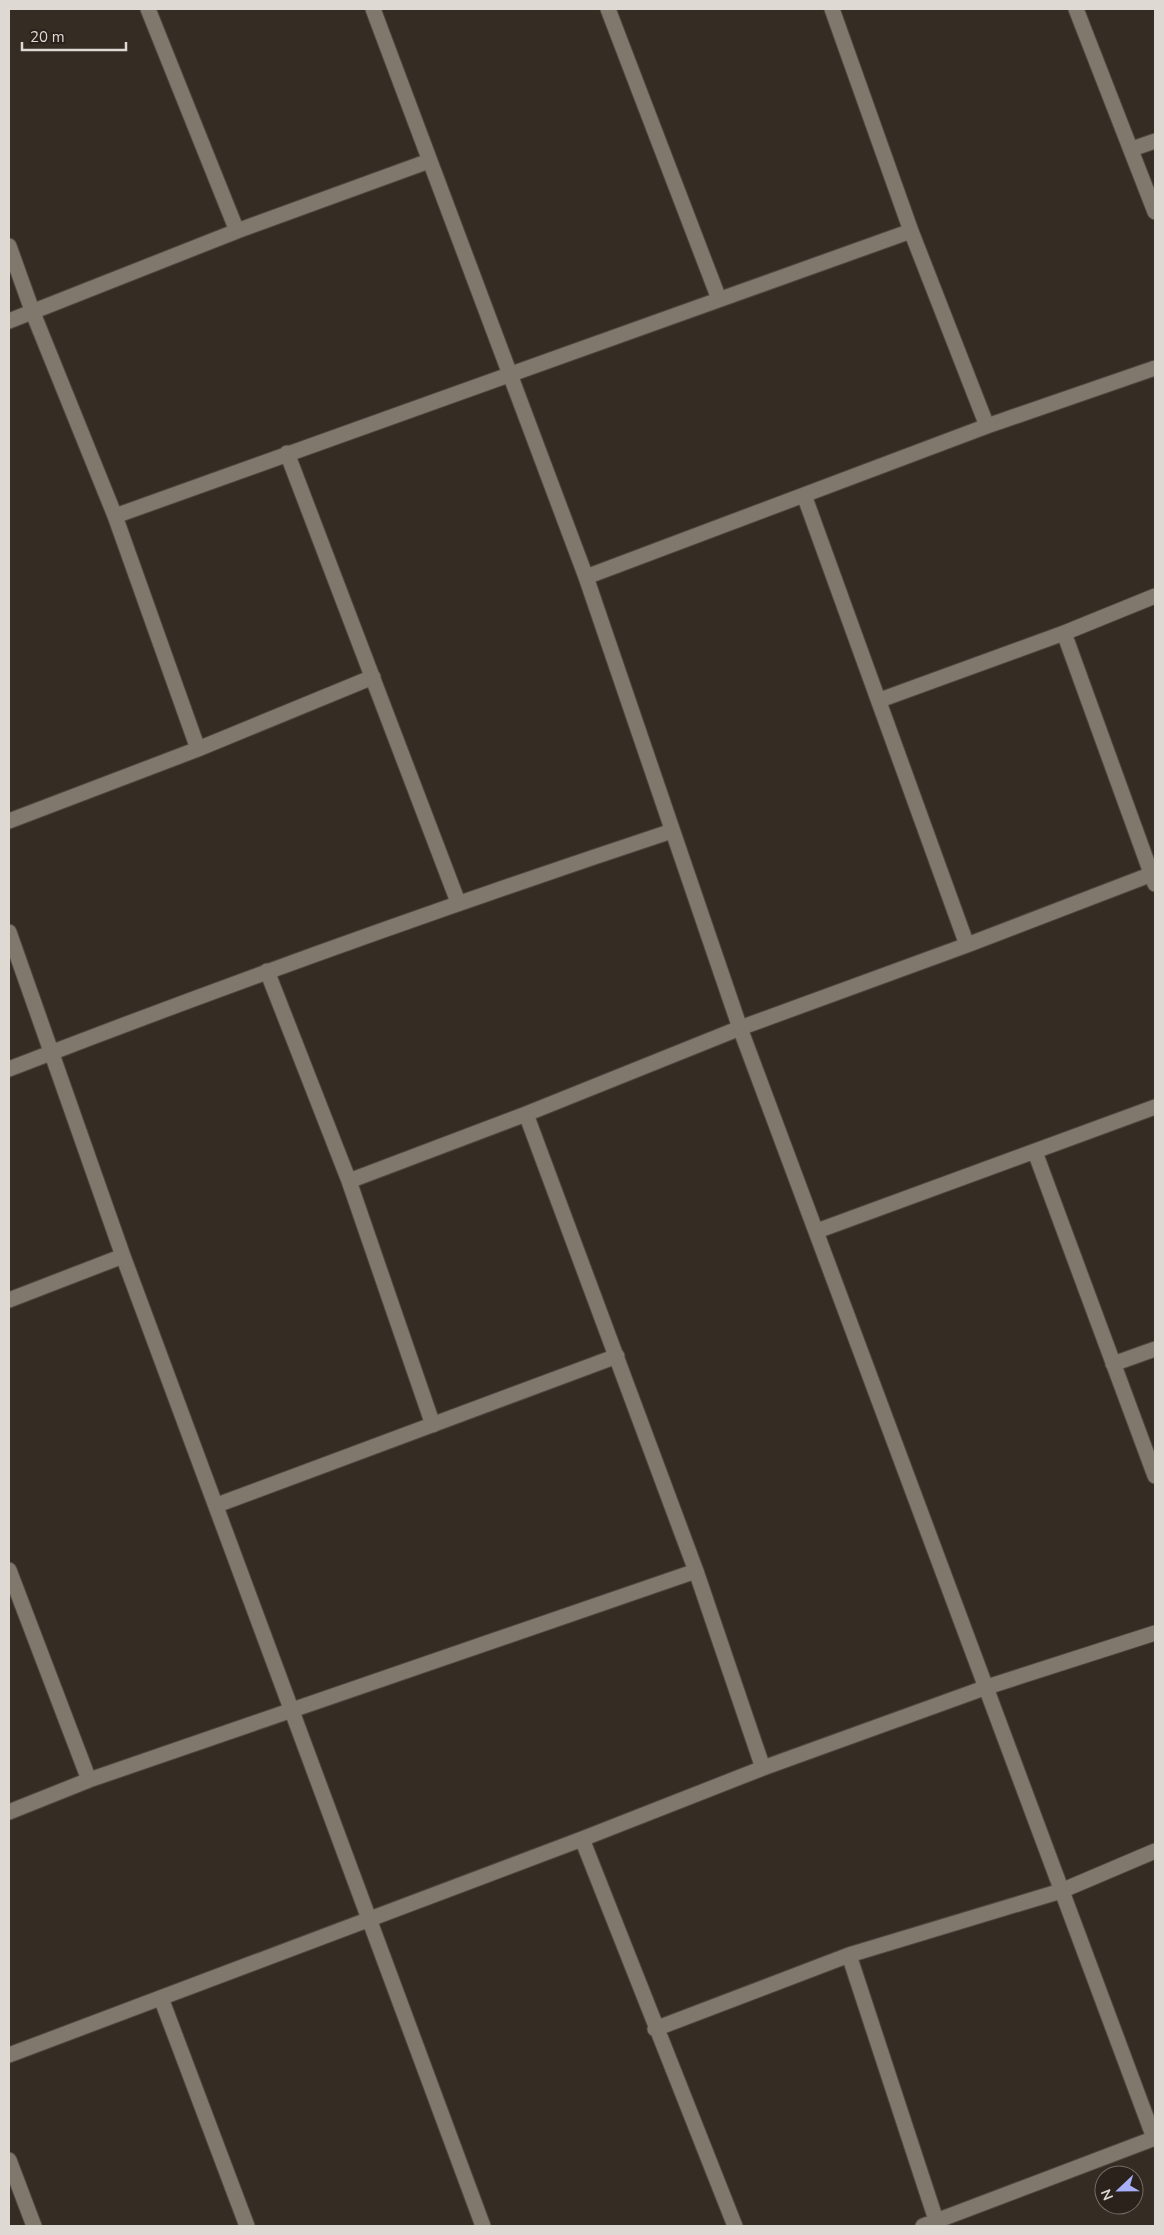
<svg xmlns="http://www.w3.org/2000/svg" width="1164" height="2235" viewBox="0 0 1164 2235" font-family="'Nunito Sans',sans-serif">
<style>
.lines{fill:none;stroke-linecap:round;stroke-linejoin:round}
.minor-casing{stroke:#4f4840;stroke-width:17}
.minor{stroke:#80776d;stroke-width:15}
</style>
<rect width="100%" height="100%" fill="#352d24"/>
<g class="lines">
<defs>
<path id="minor" d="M148 9 237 231
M373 9 586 577 740 1028 1154 2138
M608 9 719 299
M832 9 911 231 987 426
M1076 9 1155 212
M1132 149 1155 141
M9 246 33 313 115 516 198 749
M9 321 237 231 429 161
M287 453 458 902
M804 495 967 945
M115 516 911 231
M586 577 987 426 1155 368
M1064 633 1155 884
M880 700 1064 633 1155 596
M9 821 198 749 373 677
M9 932 123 1256 483 2226
M267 971 349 1181 433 1425
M9 1069C228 984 449 905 672 831
M526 1114 696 1571 763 1768
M1035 1152 1155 1476
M349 1181 526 1114 740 1028 967 945 1152 874
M817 1231 1155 1107
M9 1300 123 1256
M1113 1364 1155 1349
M217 1505 617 1356
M9 1570 89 1780
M9 1812 89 1780 696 1571
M582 1839 735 2226
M849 1955 938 2226
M161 1998 247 2226
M655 2029 849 1955 1061 1891 1155 1851
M9 2055 582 1839 763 1768 987 1687 1155 1633
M9 2160 34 2226
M923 2226 1155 2138"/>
</defs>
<!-- minor casing -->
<use href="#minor" class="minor-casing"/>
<!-- minor -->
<use href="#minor" class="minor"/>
</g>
<!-- border -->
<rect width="1164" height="2235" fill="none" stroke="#ded9d3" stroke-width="20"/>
<!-- north arrow -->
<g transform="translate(1119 2190) rotate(248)"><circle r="24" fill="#2b231b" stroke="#736c65"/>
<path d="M0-4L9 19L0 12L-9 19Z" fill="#a8b0fc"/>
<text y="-8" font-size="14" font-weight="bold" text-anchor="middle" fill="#ded9d3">N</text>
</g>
<!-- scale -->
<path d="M22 42v8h104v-8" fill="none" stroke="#ded9d3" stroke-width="2.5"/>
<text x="30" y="42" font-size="15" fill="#ded9d3" stroke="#2b231b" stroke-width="4" paint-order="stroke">20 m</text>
</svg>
